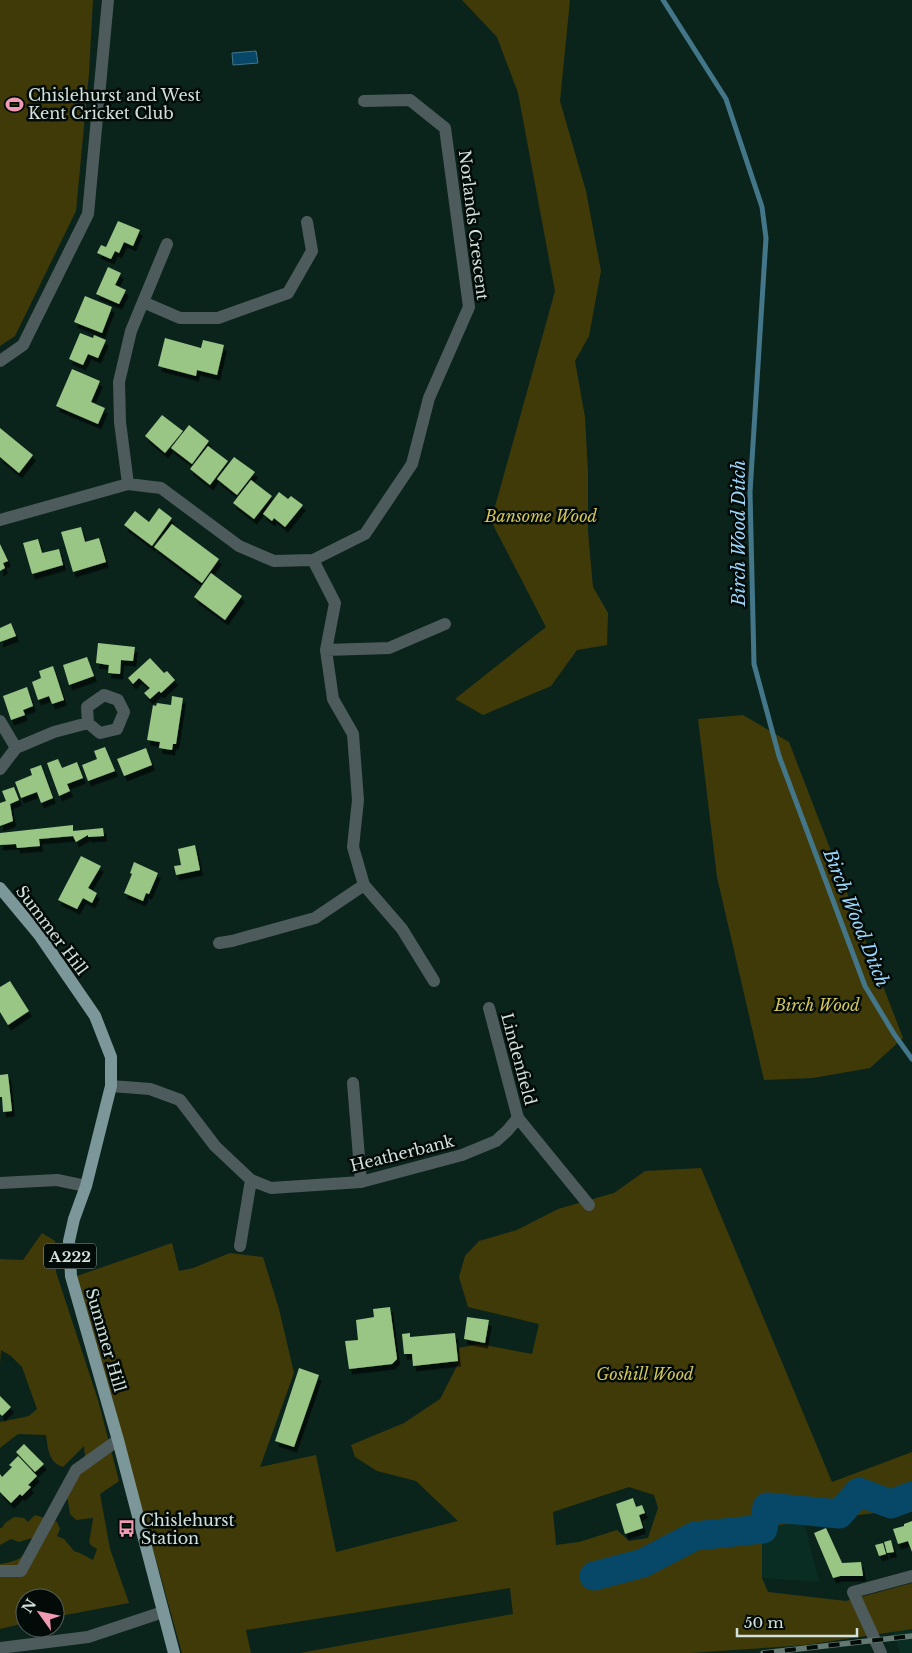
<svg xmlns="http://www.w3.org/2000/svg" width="912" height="1653" viewBox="0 0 912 1653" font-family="'Libre Baskerville',serif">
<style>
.built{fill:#092d22}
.green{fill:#403a09;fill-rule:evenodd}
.water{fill:#074868;stroke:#44768a}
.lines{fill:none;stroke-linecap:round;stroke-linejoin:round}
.stream{stroke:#44768a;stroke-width:5}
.river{stroke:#074868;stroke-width:29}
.building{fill:#99c585;filter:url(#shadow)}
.minor{stroke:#4e5b5c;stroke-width:12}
.major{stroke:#7c9799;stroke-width:12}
.rail-casing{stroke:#647972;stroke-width:5.5}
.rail{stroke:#030b08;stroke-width:4;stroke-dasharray:11;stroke-linecap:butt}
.labels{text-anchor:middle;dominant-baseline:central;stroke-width:5;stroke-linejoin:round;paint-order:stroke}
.shield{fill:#030b08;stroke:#94a19c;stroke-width:1}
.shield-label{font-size:15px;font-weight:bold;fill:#d2e1db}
.poi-label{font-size:16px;fill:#d2e1db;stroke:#030b08;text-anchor:start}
.street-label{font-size:16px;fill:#d2e1db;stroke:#030b08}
.park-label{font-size:16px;font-style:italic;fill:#d3c559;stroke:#030b08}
.water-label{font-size:18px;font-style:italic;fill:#9bd4f9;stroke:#030b08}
</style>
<defs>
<filter id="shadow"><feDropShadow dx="3" dy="5.5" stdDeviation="0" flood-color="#0009"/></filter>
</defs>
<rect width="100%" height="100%" fill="#0a241c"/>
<!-- built -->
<path class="built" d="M804 1522 819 1582 762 1578V1534L772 1526Z
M912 1592V1653H900L885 1603Z"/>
<!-- green -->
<path class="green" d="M0 0H93L89 73 76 211 15 336 0 346Z
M462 0H570L560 101 586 191 601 271 589 336 575 361 585 417 588 473V532L593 587 608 613 607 645 577 650 551 686 483 715 455 699 546 627 491 521 555 291 518 93 497 37Z
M743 715 789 742 903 1038 870 1068 813 1078 764 1080 717 877 698 719Z
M701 1168 832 1482 912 1452V1506L885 1513H875L772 1526 762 1533V1578L768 1592 846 1601 912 1583V1629L806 1645 691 1653H300L513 1614 510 1588 246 1630 251 1653H182L77 1276 172 1243 179 1271 193 1268 230 1253 263 1257 279 1309 294 1373 260 1467 316 1455 336 1552 458 1521 416 1481 377 1471 355 1457 351 1445 404 1423 440 1399 458 1364 459 1348 479 1344 532 1354 539 1324 468 1307 459 1277 465 1256 479 1241 517 1230 558 1209 614 1193 645 1171ZM629 1487 654 1495 658 1508 648 1538 629 1541 617 1530 579 1542 556 1545 553 1512Z
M42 1233 55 1241 56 1272 98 1400 119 1481 100 1494 110 1549 129 1603 55 1617V1598H25V1623L0 1629V1564C22 1560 24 1558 32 1538L19 1542 11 1539 0 1545V1528H2L5 1523 14 1517 24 1518 28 1522 35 1515 57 1522 60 1529 57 1536 64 1539 74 1551 80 1553 93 1560 97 1549C94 1547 91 1546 90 1544 88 1542 93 1523 93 1518L76 1520 70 1514 65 1483 73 1469 85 1456 84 1446 63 1467C48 1462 48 1448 46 1435L18 1434 0 1448V1422L29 1416 37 1409 22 1367 11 1356 1 1350 0 1365V1259L23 1260Z"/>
<!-- water -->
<path class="water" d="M256 51 258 63 233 65 232 53Z"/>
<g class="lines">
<!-- stream -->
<path class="stream" d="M663 0 726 99 762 207 766 238 750 492 754 664 779 756 865 986 894 1034 912 1059"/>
<!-- river -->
<path class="river" d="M594 1576 643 1563 695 1536 763 1529 767 1507 839 1514 859 1492 891 1504 912 1496"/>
</g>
<!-- building -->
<path class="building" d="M118 221 140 230 133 246 124 242 119 253 115 251 111 259 97 253 101 245 106 247Z
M108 267 121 273 115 285 126 290 119 304 96 294Z
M85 296 112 307 102 333 74 322Z
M80 333 93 338 94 335 106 340 98 358 88 354 83 365 69 359Z
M165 338 201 348 203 340 224 345 217 375 197 370 196 376 158 366Z
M72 369 100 381 91 402 105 408 98 424 56 406Z
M162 415 183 431 165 453 145 436Z
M189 425 209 441 192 464 171 448Z
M0 428 33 455 19 473 0 457Z
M208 446 228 461 210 485 190 469Z
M234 457 255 472 237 495 217 479Z
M251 480 272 496 254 519 233 503Z
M279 492 288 499 291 496 303 505 285 527 274 518 272 521 263 514Z
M159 508 172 518 152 546 124 525 135 511 149 522Z
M172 524 219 559 202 583 154 547Z
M81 527 85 542 99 538 106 562 73 572 61 532Z
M38 539 42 553 59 549 63 565 32 574 23 543Z
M0 544 8 561 3 563 5 568 0 571Z
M211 573 242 596 225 620 194 597Z
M11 623 16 636 0 642V628Z
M98 643 135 647 133 661 121 660 120 674 108 673 109 665 96 663Z
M87 657 94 676 69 685 63 665Z
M150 658 164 673 167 671 175 680 161 693 159 691 150 699 144 693 150 688 139 678 133 684 128 678Z
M53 666 64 700 52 704 49 696 38 700 32 682 41 678 39 671Z
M27 687 33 706 23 710 25 715 11 720 3 696Z
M172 696 183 698 176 744H173L172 750 159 748 160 742 147 740 153 705 156 706 157 703 171 705Z
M105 747 115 771 88 781 82 765 97 759 94 751Z
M146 748 152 765 124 776 117 759Z
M58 759 62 768 77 762 83 778 67 784 70 791 59 796 47 763Z
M41 765 53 798 41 803 37 792 21 798 15 782 32 775 30 769Z
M14 787 19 800 10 804 13 821 0 826V803L6 801 2 791Z
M73 825V831L103 828 104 836 88 837V835L76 842 73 836 39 839 40 846 17 848 16 844 0 845V833Z
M195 845 200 870 176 875 174 866 181 865 178 849Z
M81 856 101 866 88 888 97 893 92 903 83 898 77 909 58 900Z
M134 862 158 873 149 894 146 893 143 901 124 893 132 874 130 873Z
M10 981 29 1011 8 1025 0 1012V987Z
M8 1074 12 1111 3 1112 2 1097H0V1075Z
M390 1307 397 1359 392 1364 349 1369 345 1341 358 1340 356 1320 374 1317 373 1309Z
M467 1317 489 1320 485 1343 464 1339Z
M410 1333V1337L455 1333 458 1361 413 1366 412 1354H404L402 1334Z
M299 1368 319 1375 294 1447 275 1441Z
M0 1396 11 1407 2 1416 0 1414Z
M24 1444 44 1464 35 1472 16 1452Z
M18 1456 37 1476 28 1485 31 1487 22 1496 20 1494 11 1503 0 1492V1474L2 1477 12 1467 9 1465Z
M633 1498 636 1507 642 1505 645 1513 639 1515 643 1528 625 1534 616 1504Z
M912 1521V1552L908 1541 898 1544 893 1529 904 1526V1524Z
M826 1528 842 1563 861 1562 863 1576H840L833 1578 814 1533Z
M891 1540 894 1552 887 1553 884 1542Z
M883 1543 886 1554 879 1556 875 1545Z"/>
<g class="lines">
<!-- minor -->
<path class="minor" d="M143 302 180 318H218L288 293 312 251 307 222
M0 361 23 345 88 214 108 0
M128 484 120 422 119 382 131 331 167 244
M0 520 128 484 161 488 239 546 274 561 313 560 365 534 412 464 429 398 469 307 445 128 410 100 364 101
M313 560 335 603 326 650 333 699 353 734 358 800 353 847 364 885 402 929 434 981
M326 650 389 648 445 624
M104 695 118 700 124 712 117 729 100 733 88 723 87 707Z
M0 721 16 748 54 732 88 723
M0 769 16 748
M219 943 232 941 315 918 364 885
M489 1008 518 1118 589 1205
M353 1083 361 1182
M111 1086 150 1089 180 1100 215 1146 251 1180 271 1188 361 1182 462 1155 496 1141 507 1131 518 1118
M0 1183 57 1180 86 1186
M240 1246 251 1180
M0 1571H21L76 1470 118 1440
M0 1648 88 1637 163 1612
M881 1653 853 1592 912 1576"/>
<!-- major -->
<path class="major" d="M0 888 40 936 95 1016 111 1057V1086L86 1186 74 1219 69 1241 71 1276 118 1440 174 1653"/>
<defs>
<path id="rail" d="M763 1653 912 1636"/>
</defs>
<!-- rail casing -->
<use href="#rail" class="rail-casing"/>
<!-- rail -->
<use href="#rail" class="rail"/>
</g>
<!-- icons -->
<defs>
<symbol id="stadium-bare" viewBox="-9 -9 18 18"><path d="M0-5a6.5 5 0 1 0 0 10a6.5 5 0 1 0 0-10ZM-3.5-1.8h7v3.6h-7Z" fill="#f19ab3" stroke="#030b08" stroke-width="2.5" paint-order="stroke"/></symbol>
<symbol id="bus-bare" viewBox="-9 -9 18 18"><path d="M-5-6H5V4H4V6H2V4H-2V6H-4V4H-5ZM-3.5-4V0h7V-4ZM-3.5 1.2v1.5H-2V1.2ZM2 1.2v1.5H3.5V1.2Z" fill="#f19ab3" stroke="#030b08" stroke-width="2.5" paint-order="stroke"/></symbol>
</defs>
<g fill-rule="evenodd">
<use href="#stadium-bare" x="2" y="92" width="25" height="25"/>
<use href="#bus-bare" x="114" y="1516" width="25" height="25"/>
</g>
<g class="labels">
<!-- shield labels -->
<rect class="shield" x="44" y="1243.5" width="52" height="25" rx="4"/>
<g class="shield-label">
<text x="70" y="1256">A222</text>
</g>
<!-- poi labels -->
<g class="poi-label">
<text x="28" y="95">Chislehurst and West<tspan x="28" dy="18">Kent Cricket Club</tspan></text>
<text x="141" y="1520">Chislehurst<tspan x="141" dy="18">Station</tspan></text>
</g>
<!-- street labels -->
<g class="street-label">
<text transform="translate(474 225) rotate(83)">Norlands Crescent</text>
<text transform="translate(52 930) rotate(53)">Summer Hill</text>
<text transform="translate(519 1059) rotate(75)">Lindenfield</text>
<text transform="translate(402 1153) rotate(-14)">Heatherbank</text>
<text transform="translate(106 1340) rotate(74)">Summer Hill</text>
</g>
<!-- park labels -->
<g class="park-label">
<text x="541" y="516">Bansome Wood</text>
<text x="817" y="1005">Birch Wood</text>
<text x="645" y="1374">Goshill Wood</text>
</g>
<!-- water labels -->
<g class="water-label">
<text transform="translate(739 533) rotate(-90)">Birch Wood Ditch</text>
<text transform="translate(856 918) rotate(68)">Birch Wood Ditch</text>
</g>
</g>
<!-- north arrow -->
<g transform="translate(40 1613) rotate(303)"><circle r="24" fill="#030b08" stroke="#56615c"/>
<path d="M0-4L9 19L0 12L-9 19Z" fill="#f19ab3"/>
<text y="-8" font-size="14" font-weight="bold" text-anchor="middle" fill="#d2e1db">N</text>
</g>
<!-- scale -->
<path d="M737 1628v8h120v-8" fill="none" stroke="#d2e1db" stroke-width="2.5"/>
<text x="744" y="1628" font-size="15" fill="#d2e1db" stroke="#030b08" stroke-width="4" paint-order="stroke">50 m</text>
</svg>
